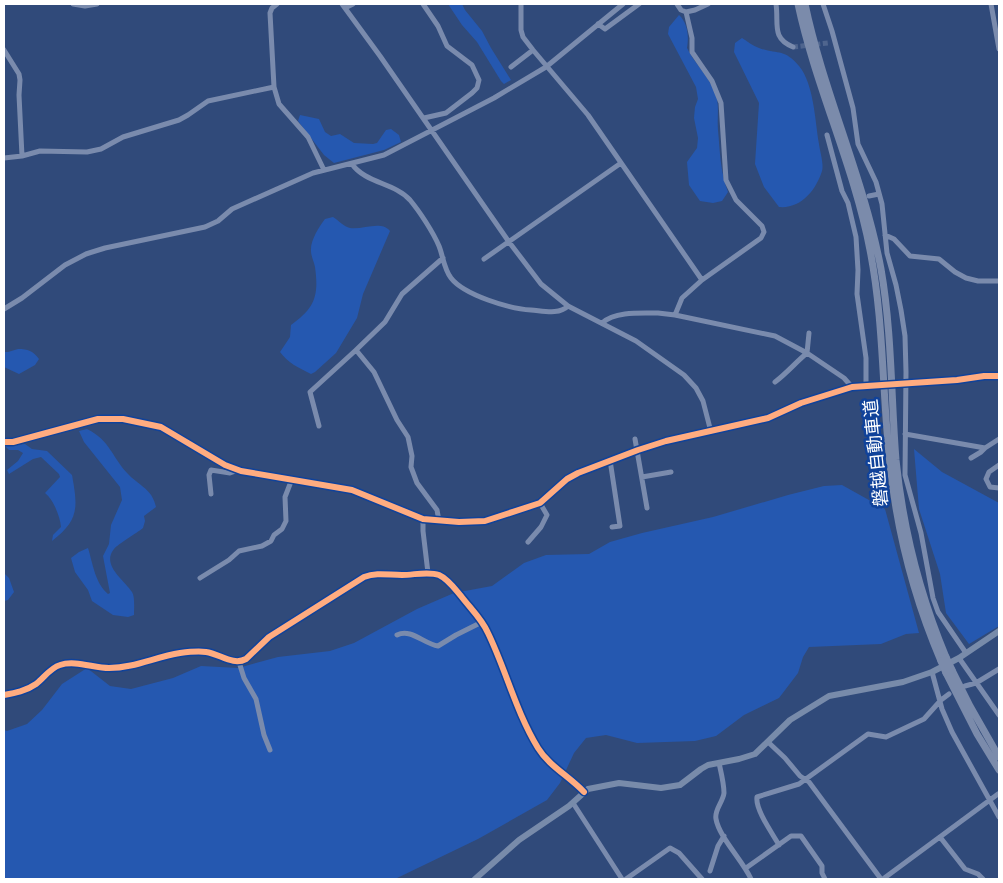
<svg xmlns="http://www.w3.org/2000/svg" width="1003" height="883" viewBox="0 0 1003 883" font-family="'Fira Sans Condensed','Noto Sans JP',sans-serif">
<style>
.green{fill:#2558b0}
.lines{fill:none;stroke-linecap:round;stroke-linejoin:round}
.minor-tunnel{stroke:#4f658e;stroke-width:5;stroke-dasharray:5 2.5;stroke-linecap:butt}
.minor{stroke:#7a8bad;stroke-width:5}
.major{stroke:#788baa;stroke-width:6}
.highway{stroke:#7b8bab;stroke-width:7}
.highway-bridge{stroke:#7b8bab;stroke-width:7}
.cycleway-casing{stroke:#10429a;stroke-width:9}
.cycleway{stroke:#ffac80;stroke-width:6}
.labels{text-anchor:middle;dominant-baseline:central;stroke-width:5;stroke-linejoin:round;paint-order:stroke}
.street-label{font-size:18px;fill:#fff;stroke:#10429a}
</style>
<rect width="100%" height="100%" fill="#304a7a"/>
<!-- green -->
<path class="green" d="M448 4H462L465 10 482 31 491 48 511 80 504 84 501 81 477 42 462 25Z
M679 15C688 23 689 37 687 48 696 66 712 79 717 99 719 110 717 119 718 130 720 151 720 171 728 192L722 201 713 203 700 201 689 185 687 162 697 148 698 138 694 118 695 107 698 99 696 87 668 34 669 27Z
M742 38C747 41 753 46 759 48 778 55 784 48 799 66 814 84 815 121 819 144 820 152 824 164 822 171 816 190 801 209 779 207L764 187 755 164 759 103 734 52 735 43Z
M300 115 319 119 325 132 331 136 340 134 354 143 373 144 377 143 386 130 391 129 399 135 401 142 384 150 334 163 324 155 298 121Z
M333 217C338 220 344 227 350 228 363 230 381 220 390 231L363 294 357 318 336 353 315 372 311 374C299 368 288 363 280 352L290 337 291 325C315 308 319 296 315 267 314 262 311 256 311 251 310 241 319 227 325 219Z
M18 349C28 349 33 351 39 359L35 365 19 374 4 367V352H8Z
M87 429C111 441 112 458 129 475 141 487 152 489 156 507L144 516 145 521 143 528C137 533 118 544 114 549 101 565 124 580 132 592 135 597 134 608 134 615L128 617 113 615 92 601 88 590 75 572 71 558 79 552 88 548C93 564 95 583 108 594L110 593 103 556 109 544 111 525 122 500 120 487 84 442 79 431Z
M25 444 32 449 47 451 72 475C78 508 79 520 52 541L53 535 61 527C60 516 53 499 45 493L60 477 59 474 41 457 33 459 9 474 7 470 18 461 23 453 18 450H9L5 446Z
M914 449 942 472 999 503V626L969 644 946 613 940 574 919 509Z
M842 485 885 509 919 633 906 634 881 644 809 647 803 657 798 673 779 698 744 715 716 736 695 741 637 743 606 735 586 738 574 753 560 783 547 800 478 839 395 879H4V730L7 731 27 724 42 710 62 684 87 668 110 686 131 689 173 678 201 666 238 668 278 657 330 651 354 643 417 609 454 593 492 586 524 563 546 555 589 554 610 542 642 533 713 517 788 495 824 486Z
M4 573 9 578 14 592 8 600 4 601Z"/>
<g class="lines">
<!-- minor-tunnel -->
<path class="minor-tunnel" d="M793 47 828 43"/>
<!-- minor -->
<path class="minor" d="M73 4 85 6 97 4
M277 4 272 8 270 13 274 87 279 104 308 137 324 170
M342 4 380 56 509 242 541 284 568 306 636 341 684 375 696 388 703 401 711 432
M423 4 438 26 447 46 472 65 479 80 477 88 472 93 446 113 424 118
M521 4V30L523 37 533 50 588 115 702 280 682 298 675 315
M677 4 681 10 686 12 692 38V52L712 81 721 103 726 180 736 200 762 226 764 232 761 238 702 280
M776 4C779 24 771 38 793 47
M823 4 832 31 853 108 858 144 876 182 882 204 887 253 896 285 901 310 905 336 906 372 905 475 921 533 933 598 938 612 966 653
M991 4 999 49
M345 8 353 4
M686 12 695 10 708 4
M598 24 605 29 639 4
M4 50 19 74 20 80 19 95 22 156
M511 67 533 50
M827 135 842 191 848 203 856 237 858 270 857 294 866 358V386
M4 158 22 156 40 151 87 152 101 149 123 137 179 120 188 115 208 101 274 87
M352 164C365 183 395 183 410 200 420 212 433 232 439 246 443 256 444 269 451 278 464 295 510 309 531 310 544 311 559 315 568 306
M869 196 879 194
M885 235 894 239 910 256 939 259 955 272 966 278 978 281H999
M484 259 621 163
M4 309 22 298 65 265 86 254 105 248 205 227 218 221 232 209 313 173 384 155 494 98 546 67 623 4
M602 323C615 311 641 313 658 313L675 315 775 336 807 353 844 378 852 387
M775 382C787 373 796 362 807 353L809 333
M899 384 957 380 984 376H999
M319 426 310 392 356 350
M905 434 985 448 999 439
M635 439 647 508
M4 442H13L98 419H123L161 427 225 465 241 471 352 490 423 519 459 522 485 521 540 503 567 479 578 473 638 450 666 441 768 418 801 403 852 387 877 386
M971 458 981 452 985 448
M610 460 620 526 612 527
M999 465 989 472 986 479 990 487 999 488
M642 477 671 472
M211 494 209 475 211 470 230 473 238 470
M423 519V531L428 573
M439 521 437 510 417 483 411 467 412 456 408 437 397 420 374 372 356 350 385 322 402 294 443 258
M528 542 541 527 547 515 540 503
M200 578 229 560 239 551 262 546 271 541 274 535 282 529 286 521 285 497 292 479
M397 635C411 628 424 644 438 646L456 635 482 622
M959 658 999 715
M239 662 244 678 256 699 264 735 270 750
M932 672 942 709 952 732 999 817
M965 686 976 683 999 669
M4 695C15 693 26 691 36 684 44 678 50 668 60 665 75 660 94 668 109 668 134 668 155 657 180 653 188 652 198 651 206 652 220 654 233 666 246 659L269 637 364 577C377 572 388 575 402 575 414 575 428 571 439 575 448 579 455 589 461 596 470 608 482 619 488 633 506 670 516 712 538 748 549 766 569 776 584 792
M768 742 785 758 800 776 809 782 881 879
M719 763C721 772 724 784 724 793 723 802 714 810 716 819 719 837 743 861 751 879
M573 803 622 879
M940 837 965 869 978 874 983 879
M779 845C772 833 755 809 757 797L799 784 868 734 886 737 924 719 941 700 949 694
M746 868 791 836H801L822 866V873L825 879
M710 871 718 846 724 836
M626 879 670 848 679 853 702 879
M883 879 998 794"/>
<!-- major -->
<path class="major" d="M475 879 519 840 569 806 588 789 619 783 661 788 680 785 701 769 708 765 739 759 755 754 790 720 829 696 903 682 932 672 959 658 999 631"/>
<!-- highway -->
<path class="highway" d="M798 4C816 88 854 166 870 250 884 321 882 393 890 464 897 532 914 598 941 661
M805 4C824 94 864 178 881 269 892 332 891 397 896 460 903 528 920 595 946 657
M952 670 970 706 999 757
M946 673 977 734 999 770"/>
<!-- highway-bridge -->
<path class="highway-bridge" d="M946 657 952 670
M941 661 946 673"/>
<defs>
<path id="cycleway" d="M4 442H13L98 419H123L161 427 225 465 241 471 352 490 423 519 459 522 485 521 540 503 567 479 578 473 638 450 666 441 768 418 801 403 852 387 957 380 984 376H999
M4 695C15 693 26 691 36 684 44 678 50 668 60 665 75 660 94 668 109 668 134 668 155 657 180 653 188 652 198 651 206 652 220 654 233 666 246 659L269 637 364 577C377 572 388 575 402 575 414 575 428 571 439 575 448 579 455 589 461 596 470 608 482 619 488 633 506 670 516 712 538 748 549 766 569 776 584 792"/>
</defs>
<!-- cycleway casing -->
<use href="#cycleway" class="cycleway-casing"/>
<!-- cycleway -->
<use href="#cycleway" class="cycleway"/>
</g>
<g class="labels">
<!-- street labels -->
<g class="street-label">
<text transform="translate(876 453) rotate(-96)">磐越自動車道</text>
</g>
</g>
<!-- border -->
<rect width="1003" height="883" fill="none" stroke="#ffffff" stroke-width="10"/>
</svg>
